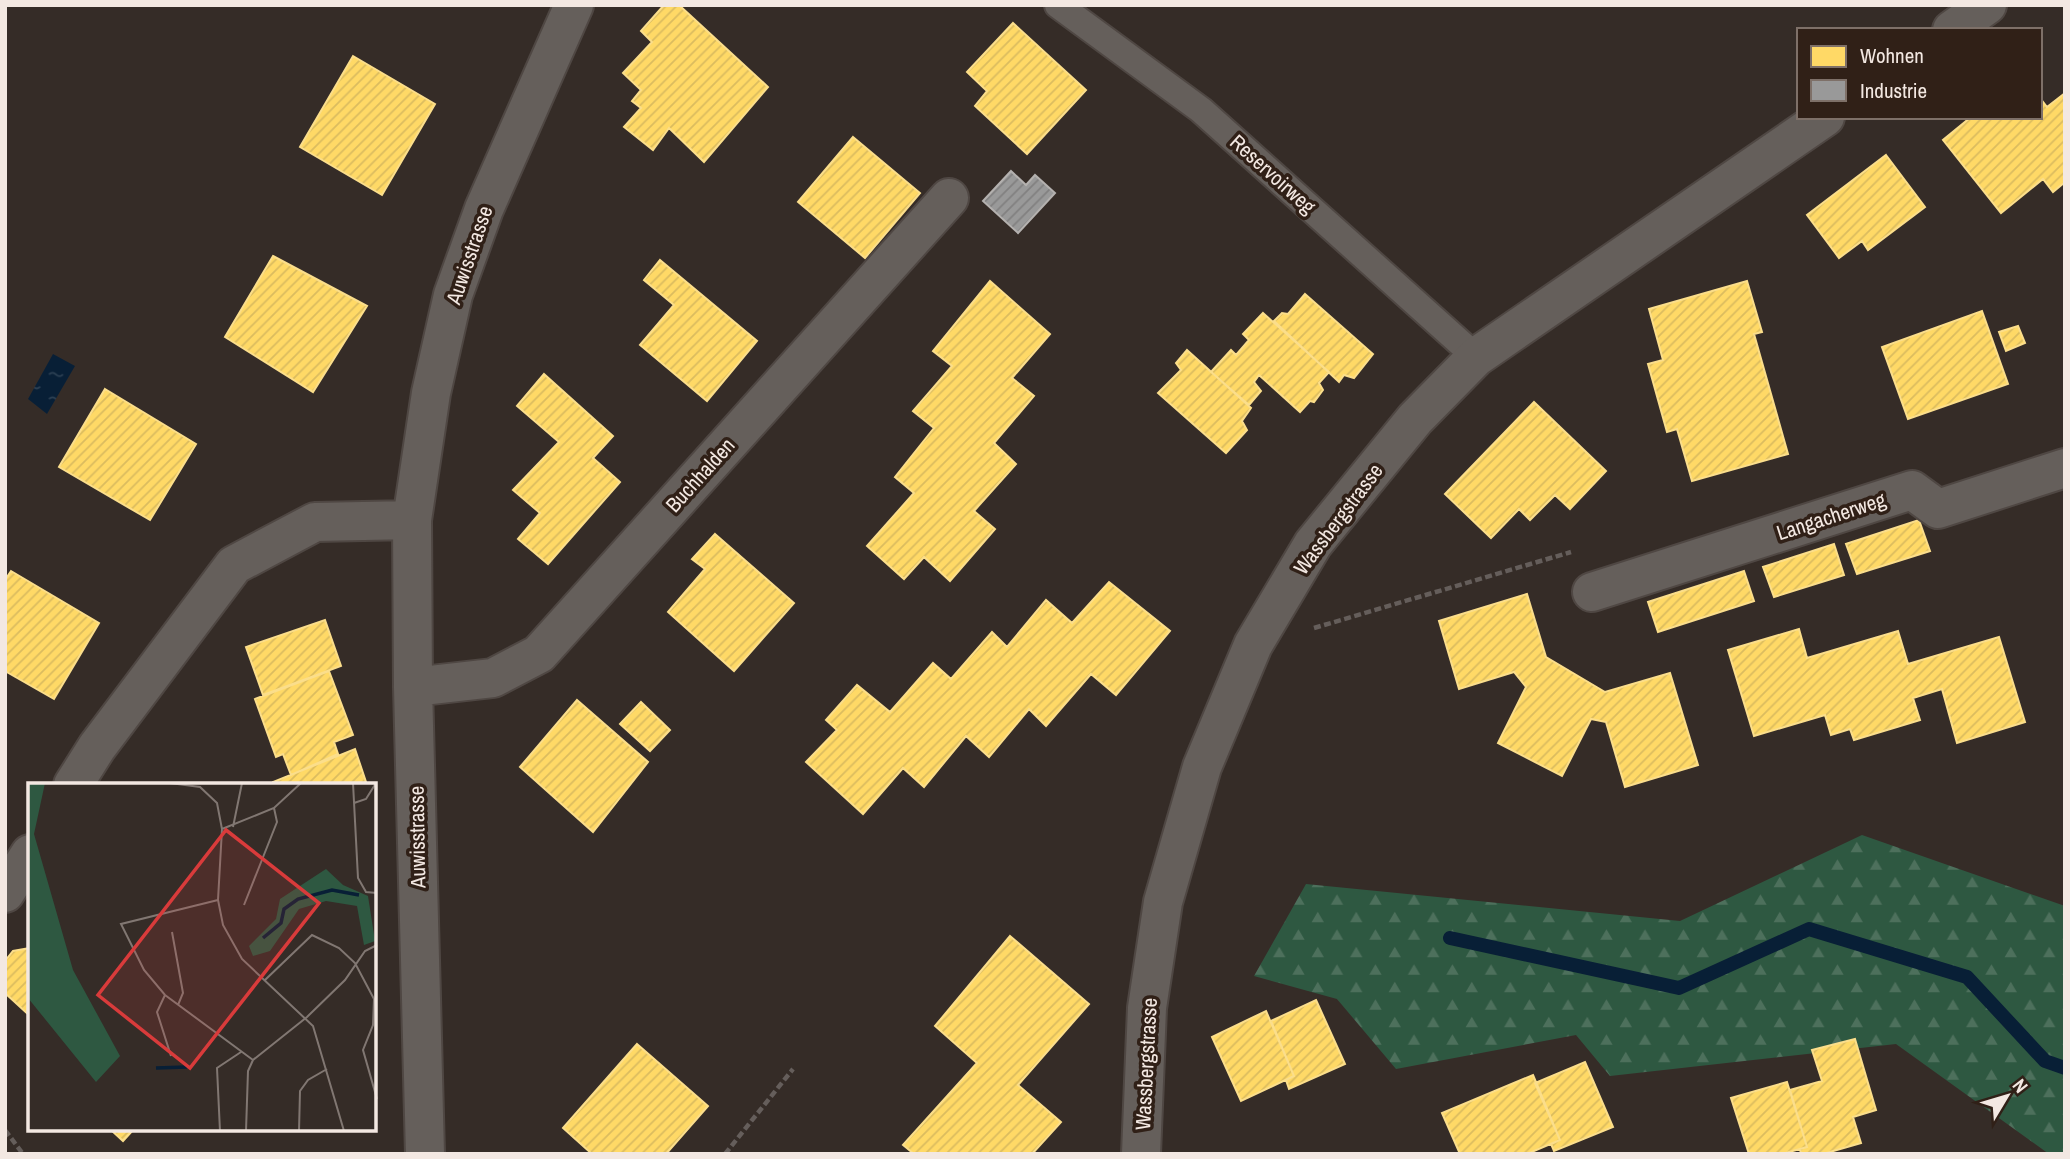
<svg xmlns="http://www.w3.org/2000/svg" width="2070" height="1159" viewBox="0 0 2070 1159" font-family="'Archivo Narrow',sans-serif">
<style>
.forest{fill:url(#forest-firs)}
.water{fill:url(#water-ripples)}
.homes{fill:url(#homes-hatch);stroke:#fbde8b;stroke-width:2}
.industry{fill:url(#industry-hatch);stroke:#b4b1af;stroke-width:2}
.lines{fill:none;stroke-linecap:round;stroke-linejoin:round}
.stream{stroke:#081f36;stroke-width:14}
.lane-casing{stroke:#4f4743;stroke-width:30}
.street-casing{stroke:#4f4743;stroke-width:42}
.path{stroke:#655e5b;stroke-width:4.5;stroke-dasharray:7 3.5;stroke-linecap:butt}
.lane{stroke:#655f5b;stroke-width:26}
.street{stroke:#655f5b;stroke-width:38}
.labels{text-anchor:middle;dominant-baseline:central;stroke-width:7;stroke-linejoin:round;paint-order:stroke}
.street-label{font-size:21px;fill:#f3e8e2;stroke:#302017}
.inset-river{fill:none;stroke:#081f36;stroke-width:3.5}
.inset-road{fill:none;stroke:#817772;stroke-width:2}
.view{fill:#d93b3b;fill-opacity:0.15;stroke:#d93b3b;stroke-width:3.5}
.inset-edge{fill:none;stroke:#f3e8e2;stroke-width:3.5}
</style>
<defs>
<pattern id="forest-firs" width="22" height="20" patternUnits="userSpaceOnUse" patternTransform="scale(1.75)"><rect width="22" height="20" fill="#2e5841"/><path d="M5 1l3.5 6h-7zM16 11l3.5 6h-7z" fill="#4d705c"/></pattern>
<pattern id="water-ripples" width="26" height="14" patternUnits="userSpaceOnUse" patternTransform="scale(1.75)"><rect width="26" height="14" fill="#081f36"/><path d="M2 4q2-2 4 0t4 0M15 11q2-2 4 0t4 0" fill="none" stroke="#2c4053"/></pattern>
<pattern id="homes-hatch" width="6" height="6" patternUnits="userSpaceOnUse" patternTransform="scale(1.75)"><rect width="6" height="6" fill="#ffd966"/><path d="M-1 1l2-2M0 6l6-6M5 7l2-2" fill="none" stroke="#dbbc5f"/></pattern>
<pattern id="industry-hatch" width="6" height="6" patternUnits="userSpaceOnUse" patternTransform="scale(1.75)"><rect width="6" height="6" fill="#999"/><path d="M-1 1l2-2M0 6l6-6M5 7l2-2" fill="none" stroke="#818080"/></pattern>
</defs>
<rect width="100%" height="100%" fill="#352c27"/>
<!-- forest -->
<path class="forest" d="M1862 835 2065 906V1154H2049L1896 1044 1610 1076 1576 1035 1396 1069 1337 999 1254 976 1306 884 1680 921Z"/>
<!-- water -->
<path class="water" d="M53 354 75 366 47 414 28 399Z"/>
<!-- homes -->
<path class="homes" d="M664 5H679L768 87 704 162 669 128 653 150 624 127 641 108 632 101 641 90 623 73 652 42 641 31Z
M1013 23 1086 90 1027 154 975 106 987 91 967 72Z
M353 56 435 104 382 195 300 147Z
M2065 93V182L2053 192 2043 179 2001 213 1943 140 1971 117H2040V98L2047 107Z
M853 137 920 193 865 258 798 202Z
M1886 155 1925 207 1868 250 1862 241 1839 258 1807 215Z
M273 256 367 306 313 392 225 337Z
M660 260 757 341 707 401 640 345 674 305 644 280Z
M990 281 1050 334 1012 378 1034 396 994 443 1016 464 974 511 995 529 950 581 924 557 904 579 867 546 914 493 895 477 934 428 913 411 952 366 933 351Z
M1747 281 1762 332 1754 334 1788 454 1692 481 1677 429 1667 432 1648 364 1663 360 1649 309Z
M1305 294 1373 354 1354 378 1344 375 1339 382 1274 321 1282 313 1288 314Z
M1982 311 2008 384 1908 419 1882 347Z
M1263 313 1329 372 1319 383 1323 390 1314 402 1310 401 1300 412 1259 375 1254 382 1261 391 1249 405 1211 372 1231 350 1236 355 1249 340 1243 334Z
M2018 326 2025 343 2006 351 1999 332Z
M1187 350 1251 408 1242 421 1247 430 1226 453 1158 393 1181 370 1176 363Z
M544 374 613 436 593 458 620 482 548 564 518 539 540 513 513 490 559 442 517 406Z
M105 389 196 444 150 520 59 467Z
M1534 402 1606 471 1570 509 1555 495 1530 520 1519 509 1491 538 1445 494Z
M1919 520 1930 551 1857 574 1846 544Z
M715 534 794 603 734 671 668 612 705 569 692 559Z
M1834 544 1844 575 1774 597 1763 567Z
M11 571 99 623 54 699 5 671V580Z
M1744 571 1754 601 1658 632 1648 602Z
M1109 582 1170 631 1116 695 1091 674 1046 726 1029 709 989 757 966 736 924 787 903 768 863 814 806 762 837 730 826 720 857 685 890 712 933 663 951 679 992 632 1007 647 1046 600 1072 623Z
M1527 594 1546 657 1605 692 1670 673 1698 765 1625 787 1606 722 1591 719 1562 776 1498 743 1526 687 1514 672 1459 689 1439 621Z
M325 620 341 666 263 695 246 647Z
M1799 629 1807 658 1898 631 1908 664 1999 637 2025 722 1957 743 1942 689 1913 698 1920 720 1854 740 1850 729 1831 735 1825 715 1754 736 1728 650Z
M329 671 353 735 334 742 338 754 291 775 283 754 276 757 255 699Z
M577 700 648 762 593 832 520 767Z
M641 702 670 730 650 751 620 724Z
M355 749 367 785H274L273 782Z
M1010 936 1089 1004 1018 1085 1061 1122 1032 1154H914L903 1145 977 1063 935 1026Z
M30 948V1016L5 993V961L13 951Z
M1316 1000 1345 1064 1289 1089 1286 1080 1294 1076 1271 1021Z
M1266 1011 1294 1076 1241 1101 1212 1037Z
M1855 1039 1876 1110 1853 1117 1861 1143 1823 1154H1801L1800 1149 1807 1147 1790 1090 1822 1081 1812 1050Z
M637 1044 708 1106 666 1154H592L563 1128Z
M1585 1062 1613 1127 1554 1151 1551 1144 1560 1140 1535 1083Z
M1533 1075 1560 1140 1527 1154H1460L1442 1113Z
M1787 1082 1807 1147 1782 1154H1749L1731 1098Z
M110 1129H134L123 1141Z"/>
<!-- industry -->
<path class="industry" d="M1011 171 1026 185 1035 175 1055 193 1018 233 983 201Z"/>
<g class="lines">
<!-- stream -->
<path class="stream" d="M1450 938 1679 988 1809 929 1967 977 2045 1061 2065 1068"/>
<defs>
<path id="lane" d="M1058 5 1201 110 1476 357"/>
<path id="street" d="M1952 30 1987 5
M1592 592 1912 490 1938 509 2065 468
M413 687 493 678 539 654 949 198
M73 785 97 747 234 565 315 522 412 520
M5 893 30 854
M425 1154 413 687 412 520 431 393 453 295 484 209 574 5
M1141 1154 1147 1008 1163 902 1202 767 1253 645 1313 544 1415 419 1476 357 1825 117"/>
</defs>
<!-- lane casing -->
<use href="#lane" class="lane-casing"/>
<!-- street casing -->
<use href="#street" class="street-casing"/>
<!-- path -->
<path class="path" d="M1314 628 1571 552
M5 1130 23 1154
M725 1154 793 1069"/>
<!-- lane -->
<use href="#lane" class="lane"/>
<!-- street -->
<use href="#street" class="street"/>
</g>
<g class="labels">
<!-- street labels -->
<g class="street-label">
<text transform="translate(1273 174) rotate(42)">Reservoirweg</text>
<text transform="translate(469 255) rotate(-71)">Auwisstrasse</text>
<text transform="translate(700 475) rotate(-48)">Buchhalden</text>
<text transform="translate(1831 516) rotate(-18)">Langacherweg</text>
<text transform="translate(1338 519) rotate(-53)">Wassbergstrasse</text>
<text transform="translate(417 837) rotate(-91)">Auwisstrasse</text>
<text transform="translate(1146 1064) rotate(-87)">Wassbergstrasse</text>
</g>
</g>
<!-- overview -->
<g transform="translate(28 783)">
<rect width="348" height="348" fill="#352c27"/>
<path d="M0 0H17L6 51 45 187 92 273 68 299 0 215ZM298 86 315 102 340 113 347 158 336 162 329 123 298 118 271 126 242 168 225 173 221 163 248 136 252 116Z" fill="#2e5841"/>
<path class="inset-river" d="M235 155 253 140 256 126 270 116 304 107 331 112M128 285 159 284"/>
<path class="inset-road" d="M142 0 172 4 189 20 194 46 190 117 195 142 214 176 285 243 316 348M325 0 330 95 338 109 349 110M326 20 338 16 348 0M205 44 214 0M194 46 246 25 273 0M190 117 93 141 116 187 137 212 225 277M216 122 249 39 246 25M144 149 155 210 150 222M237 197 284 152 311 165 327 180 346 216 345 242 335 267 349 316M137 212 129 229 143 273M192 348 189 285 213 269M218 348 220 288 225 277 279 234 317 197 337 168 349 162M271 348 272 308 280 297 299 286"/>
<path class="view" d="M198 47 291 120 162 285 70 212Z"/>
<rect width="348" height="348" class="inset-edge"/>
</g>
<!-- border -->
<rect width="2070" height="1159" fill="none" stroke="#f3e8e2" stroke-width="14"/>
<!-- legend -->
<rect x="1797" y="28" width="245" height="91" fill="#302017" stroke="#7e7068" stroke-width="2"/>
<rect x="1811" y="46" width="35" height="21" fill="#ffd966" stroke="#7e7068" stroke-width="2"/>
<text x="1860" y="63" font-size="21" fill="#f3e8e2">Wohnen</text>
<rect x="1811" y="80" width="35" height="21" fill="#999999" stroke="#7e7068" stroke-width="2"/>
<text x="1860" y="98" font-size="21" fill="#f3e8e2">Industrie</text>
<!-- north arrow -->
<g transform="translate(2007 1096) rotate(52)" stroke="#302017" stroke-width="5" paint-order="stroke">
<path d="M0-5L12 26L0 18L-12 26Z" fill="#f3e8e2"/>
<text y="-10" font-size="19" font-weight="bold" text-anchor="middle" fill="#f3e8e2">N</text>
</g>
</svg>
